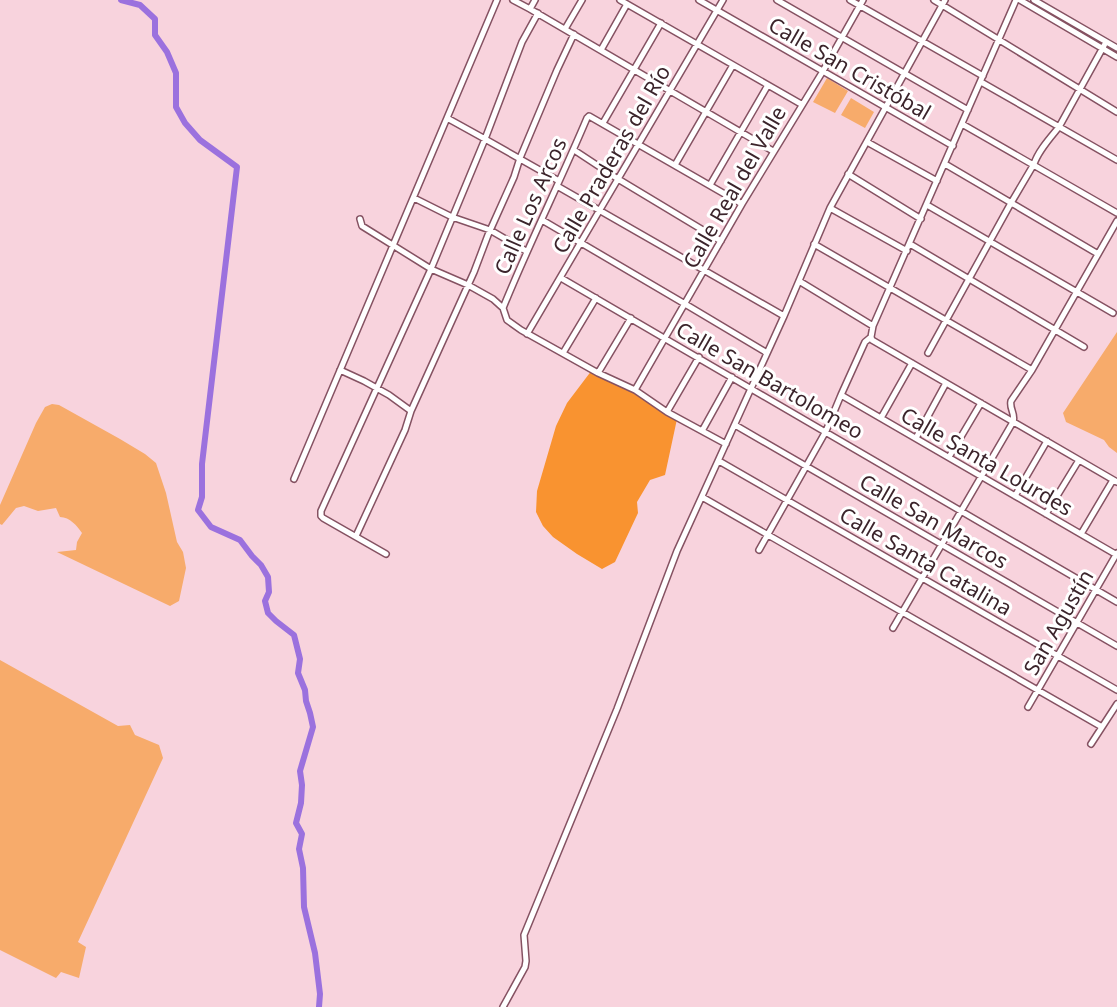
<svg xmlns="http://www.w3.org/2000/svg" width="1117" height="1007" viewBox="0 0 1117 1007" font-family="'Noto Sans',sans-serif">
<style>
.green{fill:#f7ab6b}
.forest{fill:#f99330}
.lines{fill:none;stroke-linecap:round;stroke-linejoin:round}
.canal{stroke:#9b71de;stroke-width:6}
.street-casing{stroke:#855262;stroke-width:8}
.street{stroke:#fff;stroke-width:5}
.labels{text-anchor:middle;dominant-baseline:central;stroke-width:6;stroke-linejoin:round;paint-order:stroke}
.street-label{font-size:21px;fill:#3b242b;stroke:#fff}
</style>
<rect width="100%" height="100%" fill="#f8d3dd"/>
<!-- green -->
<path class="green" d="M827 78 848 91 835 113 813 102Z
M851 98 874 112 865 128 841 115Z
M1117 332V453L1109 447 1104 440 1066 422 1063 413Z
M52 404 59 405 120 439 145 454 156 463 166 493 177 542 183 552 186 568 179 601 170 606 57 552 76 550 77 542 82 533C77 526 70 517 60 517L56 508 38 511 24 506 16 508 2 525 0 524V505L36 423 45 407Z
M0 660 118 726 130 725 135 735 159 745 163 758 78 942 86 947 79 978 61 972 56 978 0 950Z"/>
<!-- forest -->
<path class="forest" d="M592 370 599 371 677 419 665 475 650 480 637 502 638 513 615 562 602 569 577 554 553 537 543 526 536 512 537 491 556 426 567 403Z"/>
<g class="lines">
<!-- canal -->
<path class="canal" d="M121 0 140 5 155 19V35L167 52 176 73V107L185 123 200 140 237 167 202 464V497L198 510 211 527 240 540 252 556 261 565 268 577 269 592 265 601 268 613 276 621 294 635 300 659 298 673 305 690 306 701 310 713 313 727 300 771 302 785 301 803 296 823 302 834 299 849 303 868 304 907 315 953 320 994 319 1007"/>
<defs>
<path id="street" d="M513 0 530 9 773 151
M620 0 801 104
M699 0 953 146
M777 0 968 110
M850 0 983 76
M934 0 1117 112
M1020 0 1117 57
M1034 0 1117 48
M530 9 535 0
M565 29 582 0
M601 50 627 4
M981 82 1117 160
M447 118 485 139 559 181
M603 123 661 23
M962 124 1117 213
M867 142 937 181
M574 150 618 179 721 241
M945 164 1098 254
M675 165 733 65
M848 174 921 219
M710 185 768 85
M557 186 784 316
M414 198 452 217 490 230 526 251
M927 205 1113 313
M830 208 907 251
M360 219 362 226 431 269 468 285 493 299 503 308 507 320 521 330 598 373 635 390 667 412 726 444
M542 220 685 304 767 353
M814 244 1032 370
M910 244 1084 347
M561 278 1117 602
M799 281 873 326
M503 308C529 244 560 182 587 118L589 116 742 204
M527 334 723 0
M871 337 872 340 1117 482
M563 353 596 298
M928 353 1011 203 1034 164C1038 151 1050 138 1059 127L1106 42
M340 370 364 381 389 395 411 411
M598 373 631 318
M635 390 742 204 823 71 863 0
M841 395 1117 555
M667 412 699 357
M881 418 912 363
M735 425 1117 646
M702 431 732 377
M916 438 946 383
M949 457 981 403
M719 461 1117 690
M294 479 497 0
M1015 496 1047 441
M702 497 1102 727
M1046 514 1079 460
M1081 534 1113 480
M356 536 405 430 411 411 474 272 488 235 514 177 520 158 557 70 574 34
M759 550 826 431 841 395 865 342 871 337 873 326 1016 0
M386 554 323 518 321 516V511L431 269 485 139 522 42 538 13
M893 628 1013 422C1016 414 1009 409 1011 401L1032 370 1117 221
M1028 707 1117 553
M1091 744 1117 704
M503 1007 525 967 526 961 524 935 617 709 677 551 784 316 830 208 945 0"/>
</defs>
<!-- street casing -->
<use href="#street" class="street-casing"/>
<!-- street -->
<use href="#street" class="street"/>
</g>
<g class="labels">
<!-- street labels -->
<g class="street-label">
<text transform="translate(850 68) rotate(30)">Calle San Cristóbal</text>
<text transform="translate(611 159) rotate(-60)">Calle Praderas del Río</text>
<text transform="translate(734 187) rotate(-60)">Calle Real del Valle</text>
<text transform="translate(530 206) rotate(-66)">Calle Los Arcos</text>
<text transform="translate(770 380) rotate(30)">Calle San Bartolomeo</text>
<text transform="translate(987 461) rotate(30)">Calle Santa Lourdes</text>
<text transform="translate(934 521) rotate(30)">Calle San Marcos</text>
<text transform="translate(926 561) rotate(30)">Calle Santa Catalina</text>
<text transform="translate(1058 622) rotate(-60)">San Agustín</text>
</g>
</g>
</svg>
